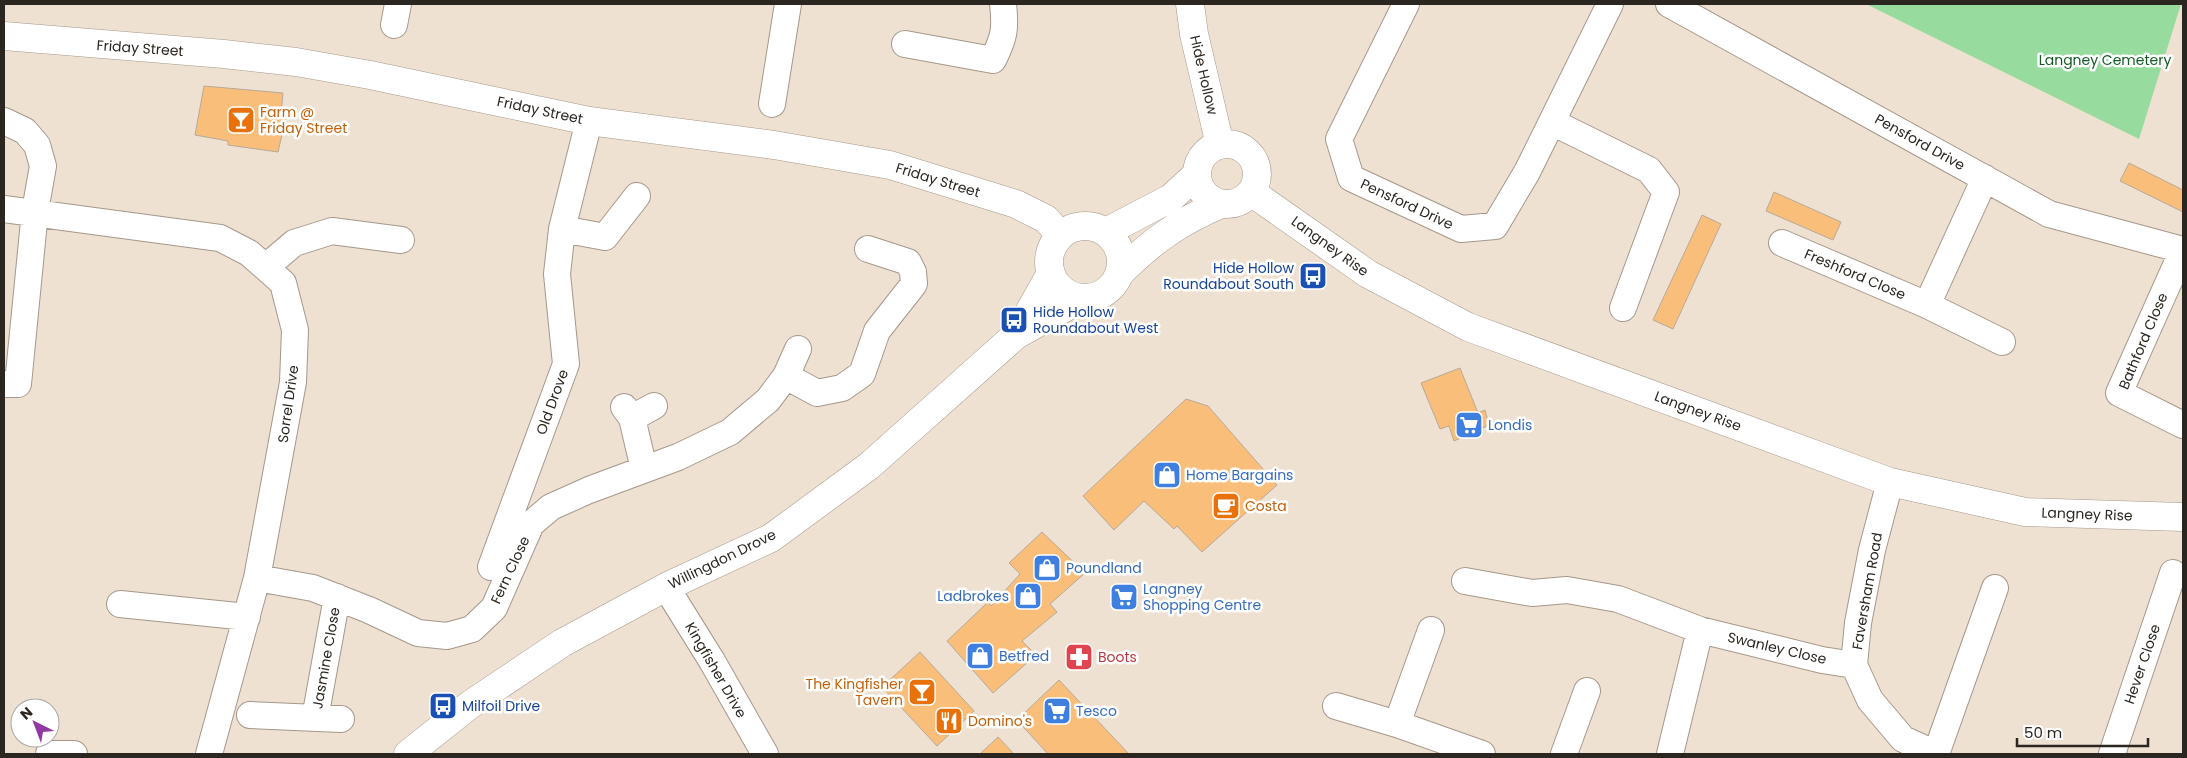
<svg xmlns="http://www.w3.org/2000/svg" width="2187" height="758" viewBox="0 0 2187 758" font-family="Poppins,sans-serif">
<style>
.green{fill:#97db9e}
.building{fill:#f9be7a;stroke:#b6a99b}
.lines{fill:none;stroke-linecap:round;stroke-linejoin:round}
.minor-casing{stroke:#a5988a;stroke-width:28}
.major-casing{stroke:#a5988a;stroke-width:29}
.minor{stroke:#fff;stroke-width:26}
.major{stroke:#fff;stroke-width:28}
.labels{text-anchor:middle;dominant-baseline:central;stroke-width:5;stroke-linejoin:round;paint-order:stroke}
.street-label{font-size:14px;fill:#2b2620;stroke:#fff}
.park-label{font-size:14px;fill:#135b25;stroke:#fff}
.food-label{font-size:14px;fill:#c56008;stroke:#fff;text-anchor:start}
.transit-label{font-size:14px;fill:#164399;stroke:#fff;text-anchor:start}
.shop-label{font-size:14px;fill:#366cbe;stroke:#fff;text-anchor:start}
.health-label{font-size:14px;fill:#be3a42;stroke:#fff;text-anchor:start}
</style>
<rect width="100%" height="100%" fill="#efe1d2"/>
<!-- green -->
<path class="green" d="M1866 4H2181L2139 139Z"/>
<!-- building -->
<path class="building" d="M204 86 283 93 281 114 287 113 278 152 228 145V141L195 135Z
M2129 163 2183 190V212L2120 181Z
M1774 192 1841 222 1833 240 1766 211Z
M1702 215 1721 224 1673 329 1653 320Z
M1460 368 1478 413 1485 410 1489 425 1454 441 1449 426 1440 429 1421 383Z
M1186 399 1208 406 1277 485 1202 552 1177 526 1174 529 1144 501 1114 530 1083 496Z
M1042 532 1085 573 1050 604 1057 612 1022 641 1036 655 993 693 947 641 988 602 991 606 1020 574 1009 563Z
M920 652 974 711 937 746 882 687Z
M1059 680 1129 754H1048L1017 720Z
M998 737 1014 754H980Z"/>
<g class="lines">
<defs>
<path id="minor" d="M1406 4 1339 139 1351 178 1461 229 1495 226 1527 172 1610 4
M1669 4 2049 214 2183 250
M394 25 398 4
M905 44 993 60C1004 38 1006 29 1003 4
M772 104 788 4
M4 121 25 131 37 145 43 166 35 211 18 384H4
M1552 122 1649 170 1666 192 1623 308
M4 209 220 238 249 253 283 283 295 330 293 382 257 578 209 754
M562 229 605 237 637 196
M1782 243 1927 305 2002 342
M2183 250 2119 393 2183 425
M266 267 294 243 332 231 401 240
M1927 305 1985 178
M786 376 817 393 842 388 862 374 877 331 914 284 913 272 908 262 868 249
M624 407 632 418 644 469
M632 418 654 406
M1890 482 1872 550 1858 623 1854 665 1870 700 1903 739 1936 754 1995 588
M491 567 566 364 557 274 562 229 589 121
M257 578 313 588 369 610 418 633 447 636 472 629 494 608 531 524 551 507 589 490 678 457 730 432 768 400 786 376 798 349
M1465 581 1532 593 1567 590 1618 599 1700 630 1822 660 1854 665
M666 587 712 661 765 754
M120 604 247 617
M1336 706 1397 724 1482 754
M250 715 341 719
M315 718 337 597
M1397 724 1431 630
M49 754H74
M1564 754 1587 691
M1670 754 1700 630
M2112 754 2173 573"/>
<path id="major" d="M1190 4 1194 34 1220 145
M4 36 224 54 296 62 370 75 589 121 774 145 890 165 1016 204 1046 219 1060 235
M1197 174a30 30 0 1 1 60 0a30 30 0 1 1-60 0Z
M1251 192 1368 274 1468 327 1890 482 2025 512 2183 517
M1049 262a36 36 0 1 1 72 0a36 36 0 1 1-72 0Z
M1106 232 1171 198 1196 175
M1120 273C1152 241 1180 221 1221 204
M1017 334 1051 273
M408 754 471 704 562 643 666 587 771 538 869 466 1016 335 1082 298"/>
</defs>
<!-- minor casing -->
<use href="#minor" class="minor-casing"/>
<!-- major casing -->
<use href="#major" class="major-casing"/>
<!-- minor -->
<use href="#minor" class="minor"/>
<!-- major -->
<use href="#major" class="major"/>
</g>
<!-- icons -->
<defs>
<symbol id="bar-square" viewBox="-11 -11 22 22"><rect x="-9" y="-9" width="18" height="18" rx="4" fill="#e8710a" stroke="#fff"/><path d="M-6-5H6L.8 .8V4.5H3.5V6h-7V4.5H-.8V.8Z" fill="#fff"/></symbol>
<symbol id="bus-square" viewBox="-11 -11 22 22"><rect x="-9" y="-9" width="18" height="18" rx="4" fill="#1a4fb4" stroke="#fff"/><path d="M-5-6H5V4H4V6H2V4H-2V6H-4V4H-5ZM-3.5-4V0h7V-4ZM-3.5 1.2v1.5H-2V1.2ZM2 1.2v1.5H3.5V1.2Z" fill="#fff"/></symbol>
<symbol id="supermarket-square" viewBox="-11 -11 22 22"><rect x="-9" y="-9" width="18" height="18" rx="4" fill="#3f7fe0" stroke="#fff"/><path d="M-6-5.5h2.5l.6 2H6L4.5 2H-2.5L-4.4-4H-6ZM-1.5 3.2a1.3 1.3 0 1 0 .1 0ZM3 3.2a1.3 1.3 0 1 0 .1 0Z" fill="#fff"/></symbol>
<symbol id="shop-square" viewBox="-11 -11 22 22"><rect x="-9" y="-9" width="18" height="18" rx="4" fill="#3f7fe0" stroke="#fff"/><path d="M-5-2.5h2.3a2.7 3.5 0 0 1 5.4 0H5L5.5 6h-11ZM-1.5-2.5h3a1.5 2.3 0 0 0-3 0Z" fill="#fff"/></symbol>
<symbol id="cafe-square" viewBox="-11 -11 22 22"><rect x="-9" y="-9" width="18" height="18" rx="4" fill="#e8710a" stroke="#fff"/><path d="M-5.5-4.5H6V0H3Q3 3.5 0 3.5H-2.5Q-5.5 3.5-5.5 0ZM3-3.2v2h1.7v-2ZM-6 4.5H4V6H-6Z" fill="#fff"/></symbol>
<symbol id="pharmacy-square" viewBox="-11 -11 22 22"><rect x="-9" y="-9" width="18" height="18" rx="4" fill="#e0444e" stroke="#fff"/><path d="M-2-6h4v4h4v4h-4v4h-4v-4h-4v-4h4Z" fill="#fff"/></symbol>
<symbol id="restaurant-square" viewBox="-11 -11 22 22"><rect x="-9" y="-9" width="18" height="18" rx="4" fill="#e8710a" stroke="#fff"/><path d="M-5-6h1v4h1v-4h1v4h1v-4h1v5L-1.5 .5V6h-2V.5L-5-1ZM5-6V6H3V1.5H1.5Q1.5-4 5-6Z" fill="#fff"/></symbol>
</defs>
<g fill-rule="evenodd">
<use href="#bar-square" x="225" y="104" width="32" height="32"/>
<use href="#bus-square" x="1297" y="260" width="32" height="32"/>
<use href="#bus-square" x="998" y="304" width="32" height="32"/>
<use href="#supermarket-square" x="1453" y="409" width="32" height="32"/>
<use href="#shop-square" x="1151" y="459" width="32" height="32"/>
<use href="#cafe-square" x="1210" y="490" width="32" height="32"/>
<use href="#shop-square" x="1031" y="552" width="32" height="32"/>
<use href="#shop-square" x="1012" y="580" width="32" height="32"/>
<use href="#supermarket-square" x="1108" y="581" width="32" height="32"/>
<use href="#shop-square" x="964" y="640" width="32" height="32"/>
<use href="#pharmacy-square" x="1063" y="641" width="32" height="32"/>
<use href="#bar-square" x="906" y="676" width="32" height="32"/>
<use href="#bus-square" x="427" y="690" width="32" height="32"/>
<use href="#supermarket-square" x="1041" y="695" width="32" height="32"/>
<use href="#restaurant-square" x="933" y="705" width="32" height="32"/>
</g>
<g class="labels">
<!-- street labels -->
<g class="street-label">
<text transform="translate(140 48) rotate(4)">Friday Street</text>
<text transform="translate(1204 75) rotate(77)">Hide Hollow</text>
<text transform="translate(540 110) rotate(12)">Friday Street</text>
<text transform="translate(1920 142) rotate(29)">Pensford Drive</text>
<text transform="translate(938 180) rotate(17)">Friday Street</text>
<text transform="translate(1407 204) rotate(25)">Pensford Drive</text>
<text transform="translate(1330 246) rotate(36)">Langney Rise</text>
<text transform="translate(1855 274) rotate(23)">Freshford Close</text>
<text transform="translate(2143 341) rotate(-67)">Bathford Close</text>
<text transform="translate(552 402) rotate(-70)">Old Drove</text>
<text transform="translate(288 404) rotate(-82)">Sorrel Drive</text>
<text transform="translate(1698 411) rotate(20)">Langney Rise</text>
<text transform="translate(2087 514) rotate(2)">Langney Rise</text>
<text transform="translate(722 559) rotate(-26)">Willingdon Drove</text>
<text transform="translate(510 570) rotate(-65)">Fern Close</text>
<text transform="translate(1867 591) rotate(-80)">Faversham Road</text>
<text transform="translate(1777 648) rotate(13)">Swanley Close</text>
<text transform="translate(326 658) rotate(-80)">Jasmine Close</text>
<text transform="translate(2142 664) rotate(-71)">Hever Close</text>
<text transform="translate(716 670) rotate(60)">Kingfisher Drive</text>
</g>
<!-- park labels -->
<g class="park-label">
<text x="2105" y="60">Langney Cemetery</text>
</g>
<!-- food labels -->
<g class="food-label">
<text x="260" y="112">Farm @<tspan x="260" dy="16">Friday Street</tspan></text>
<text x="1245" y="506">Costa</text>
<text x="903" y="684" text-anchor="end">The Kingfisher<tspan x="903" dy="16">Tavern</tspan></text>
<text x="968" y="721">Domino's</text>
</g>
<!-- transit labels -->
<g class="transit-label">
<text x="1294" y="268" text-anchor="end">Hide Hollow<tspan x="1294" dy="16">Roundabout South</tspan></text>
<text x="1033" y="312">Hide Hollow<tspan x="1033" dy="16">Roundabout West</tspan></text>
<text x="462" y="706">Milfoil Drive</text>
</g>
<!-- shop labels -->
<g class="shop-label">
<text x="1488" y="425">Londis</text>
<text x="1186" y="475">Home Bargains</text>
<text x="1066" y="568">Poundland</text>
<text x="1143" y="589">Langney<tspan x="1143" dy="16">Shopping Centre</tspan></text>
<text x="1009" y="596" text-anchor="end">Ladbrokes</text>
<text x="999" y="656">Betfred</text>
<text x="1076" y="711">Tesco</text>
</g>
<!-- health labels -->
<g class="health-label">
<text x="1098" y="657">Boots</text>
</g>
</g>
<!-- border -->
<rect width="2187" height="758" fill="none" stroke="#2b2620" stroke-width="10"/>
<!-- north arrow -->
<g transform="translate(35 723) rotate(318)"><circle r="24" fill="#ffffff" stroke="#aaa8a6"/>
<path d="M0-4L9 19L0 12L-9 19Z" fill="#9238a3"/>
<text y="-8" font-size="14" font-weight="bold" text-anchor="middle" fill="#2b2620">N</text>
</g>
<!-- scale -->
<path d="M2017 738v8h131v-8" fill="none" stroke="#2b2620" stroke-width="2.5"/>
<text x="2024" y="738" font-size="15" fill="#2b2620" stroke="#ffffff" stroke-width="4" paint-order="stroke">50 m</text>
</svg>
